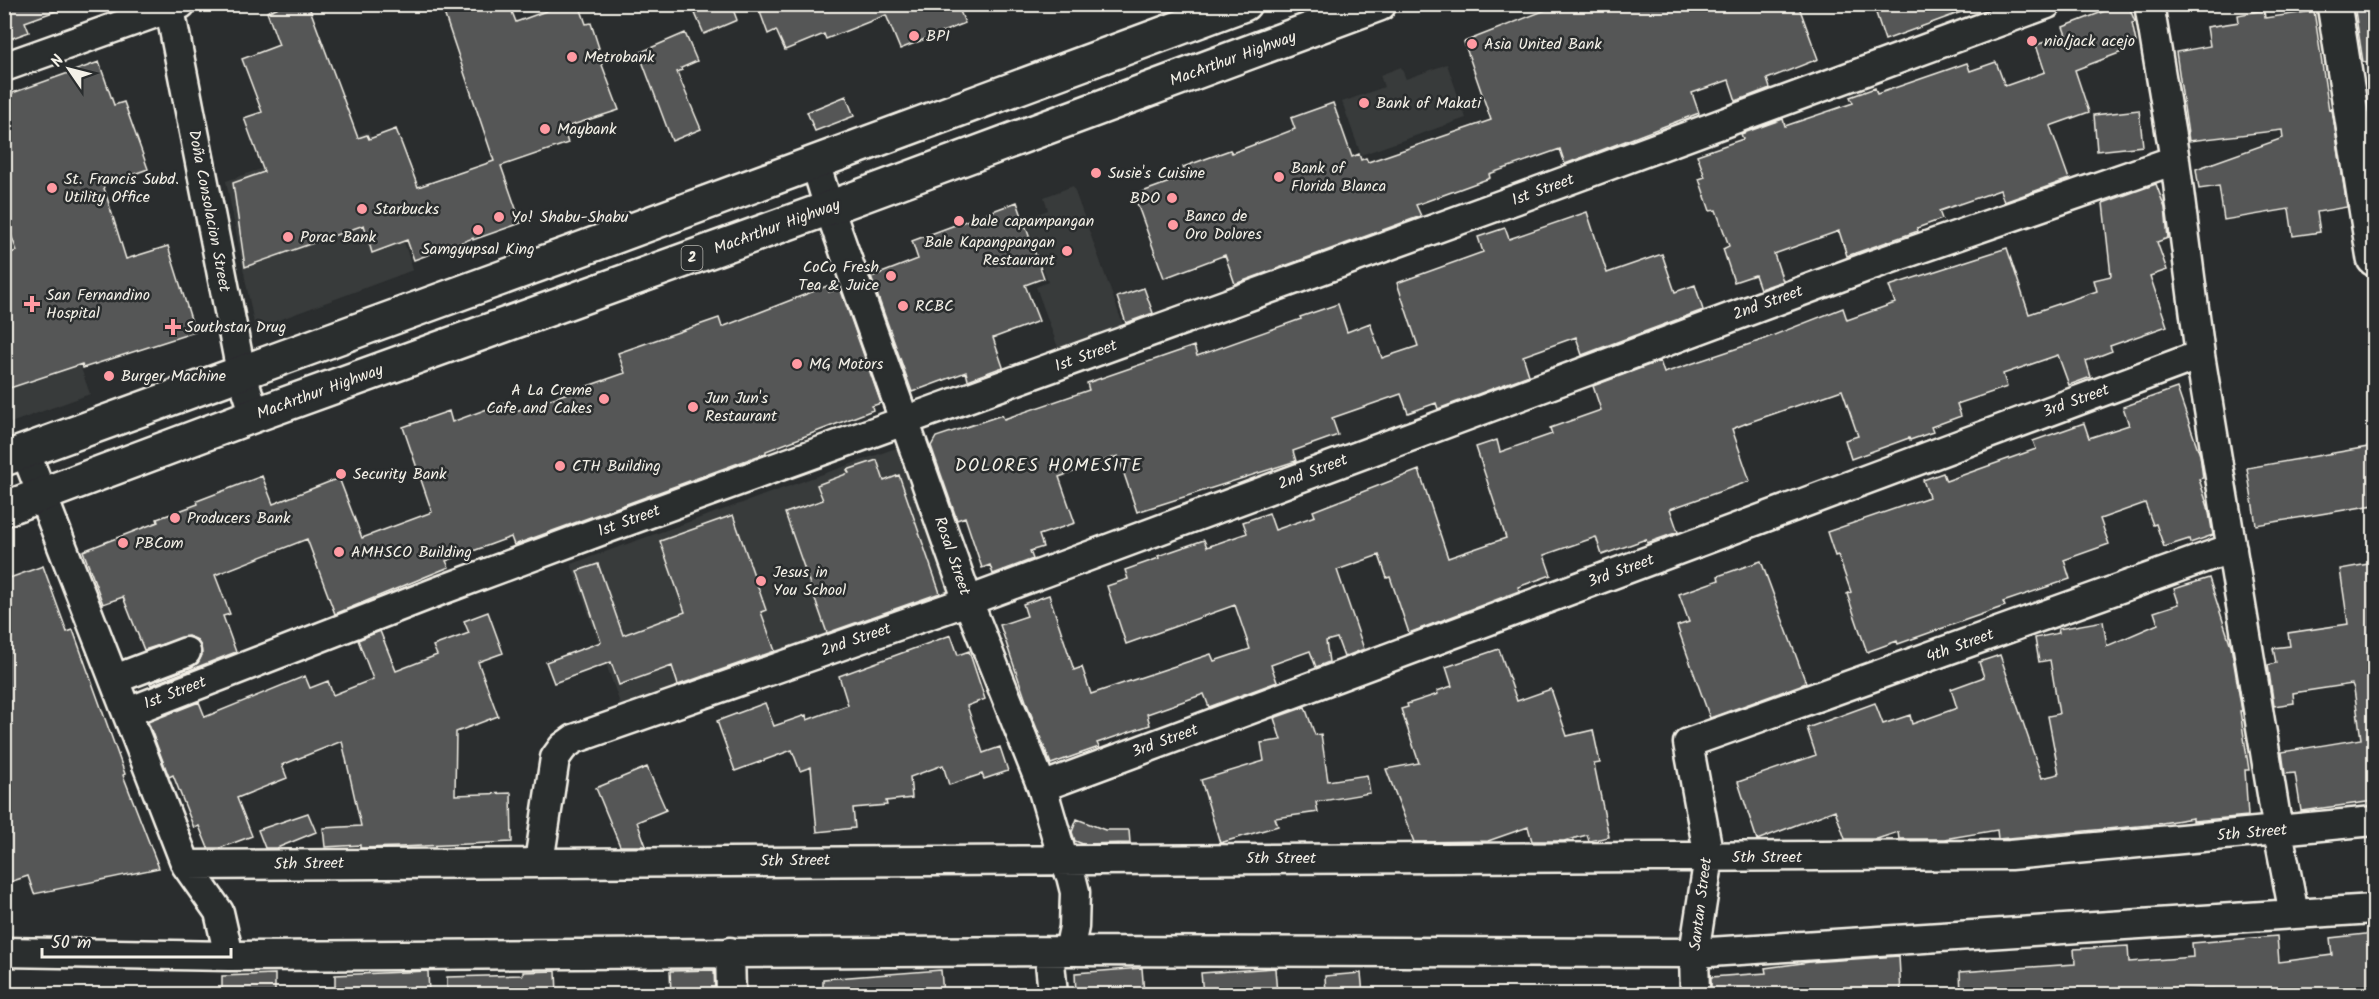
<svg xmlns="http://www.w3.org/2000/svg" width="2379" height="999" viewBox="0 0 2379 999" font-family="Kalam,sans-serif">
<style>
.built{fill:#373a3a}
.building{fill:#555756;stroke:#f4f1e8;stroke-width:1.5}
.lines{fill:none;stroke-linecap:round;stroke-linejoin:round}
.minor-casing{stroke:#f4f1e8;stroke-width:33}
.tertiary-casing{stroke:#f4f1e8;stroke-width:38}
.trunk-casing{stroke:#f4f1e8;stroke-width:38}
.minor{stroke:#2a2d2e;stroke-width:28}
.tertiary{stroke:#2a2d2e;stroke-width:33}
.trunk{stroke:#2a2d2e;stroke-width:33}
.poi-dot{fill:#ff9aa2;stroke:#2a2d2e;stroke-width:2}
.labels{text-anchor:middle;dominant-baseline:central;stroke-width:5;stroke-linejoin:round;paint-order:stroke}
.shield{fill:#2a2d2e;stroke:#b7b6b0;stroke-width:1.5}
.shield-label{font-size:15px;font-weight:bold;fill:#f4f1e8}
.poi-label{font-size:16px;fill:#f4f1e8;stroke:#2a2d2e;text-anchor:start}
.street-label{font-size:16px;fill:#f4f1e8;stroke:#2a2d2e}
.neighbourhood-label{font-size:18px;letter-spacing:1.5px;fill:#f4f1e8;stroke:#2a2d2e}
</style>
<rect width="100%" height="100%" fill="#2a2d2e"/>
<filter id="ink" filterUnits="userSpaceOnUse"><feTurbulence type="fractalNoise" baseFrequency=".0167" numOctaves="2"/><feDisplacementMap in="SourceGraphic" scale="12" xChannelSelector="R" yChannelSelector="G"/><feConvolveMatrix kernelMatrix="1 2 1 2 8 2 1 2 1" color-interpolation-filters="sRGB"/></filter>
<g filter="url(#ink)">
<!-- built -->
<path class="built" d="M1447 64 1466 118 1361 155 1342 102 1384 87 1380 75 1401 67 1406 79Z
M369 131 413 270 255 329 226 181Z
M4 145 90 394 5 425H4Z
M1073 186 1125 330 1060 353 1036 287 1048 282 1025 219 1048 210 1044 197Z
M899 447 952 598 624 715 571 564Z"/>
<!-- building -->
<path class="building" d="M4 4H66L67 7 25 22 29 32 4 41Z
M286 4H308L358 138 367 135 369 139 396 129 418 187 494 161 441 4H509L516 22 565 4H579L586 24 591 23 599 48 596 49 619 110 563 128 568 143 501 166 521 223 473 240V238L414 260 407 240 372 253 364 225 245 267 233 183 264 172 244 118 262 112 242 59 279 45 267 12Z
M691 4H731L737 20 704 34Z
M779 4H957L965 23 900 49 886 15 826 39 824 34 785 50 776 30 768 34 760 12Z
M1561 4H1798L1818 59 1767 79 1770 88 1736 101 1729 80 1692 93 1699 113 1565 164 1560 149 1489 174 1490 178 1416 205 1421 216 1235 284 1225 255 1164 278 1134 195 1186 176 1183 167 1230 150 1232 153 1295 129 1291 118 1333 103 1352 157 1359 154 1361 160 1366 158 1368 162 1491 120 1464 42Z
M1873 4H1975V7L1885 40Z
M2123 4H2128L2135 22 2132 23 2136 42 2125 44 2127 50 2075 70 2089 112 2050 126 2069 179 2004 202 2000 190 1939 211 1942 219 1917 228 1918 231 1847 256 1839 231 1774 254 1783 281 1760 289 1755 275 1734 282 1723 249 1729 246 1716 210 1710 211 1699 179 1705 177 1697 155 1743 139 1741 134 1780 120 1783 119 1785 126 1853 103 1850 97 1875 88 1877 94 1967 63 1970 71 1996 62 2005 86 2045 72 2036 45 2066 35 2063 27Z
M2354 4H2374V61L2363 62Z
M2264 10 2265 18 2314 11 2329 110 2332 109 2347 207 2317 212 2320 232 2293 236 2289 209 2224 220 2219 186 2199 189 2196 169 2283 138 2282 130 2189 141 2176 52 2210 46 2207 27 2239 22 2238 15Z
M685 33 697 61 681 68 682 70 677 72 701 129 672 141 639 53Z
M99 62 114 105 124 102 148 169 103 185 126 259 168 246 195 332 83 368 82 364 4 390V255L17 251 4 216V96Z
M846 96 854 116 815 131 807 112Z
M2374 102V141L2369 103Z
M2139 110 2143 146 2097 151 2094 115Z
M2156 184 2165 208 2168 238 2157 242 2167 270 2150 276 2167 326 2110 346 2112 351 2086 361 2091 377 2069 385 2058 355 2003 374 2007 387 1957 404 1961 416 1931 427 1933 432 1910 440 1909 438 1851 459 1845 440 1858 436 1842 390 1747 423 1732 429 1750 481 1670 509 1678 532 1647 543 1646 539 1602 555 1596 537 1544 555 1551 575 1518 587 1519 591 1409 633 1390 577 1387 578 1379 555 1337 570 1364 649 1344 657 1337 638 1326 641 1329 662 1316 667 1310 651 1271 665 1277 682 1209 707 1204 694 1147 714 1150 725 1097 743 1099 747 1051 764 1027 704 1000 625 1027 616 1023 604 1049 595 1074 670 1082 667 1091 694 1211 654 1214 661 1250 649 1235 605 1126 644 1107 586 1128 579 1125 570 1159 558 1158 556 1204 540 1207 547 1247 533 1243 522 1269 513 1275 530 1315 516 1313 511 1419 470 1448 558 1506 538 1476 447 1497 440 1500 452 1552 434 1550 428 1601 410 1593 386 1660 361 1664 373 1759 341 1843 308 1847 320 1895 303 1889 286 2007 248 2029 314 2097 291 2094 280 2111 276 2103 203Z
M1017 202 1044 278 1025 285 1039 321 993 338 1003 367 968 380 966 372 912 392 871 277 918 259 912 241Z
M1587 212 1607 273 1662 254 1675 292 1695 285 1703 310 1582 355 1576 337 1523 356 1529 375 1438 409 1436 403 1408 413 1401 394 1332 418 1338 435 1293 451 1296 461 1137 512 1118 456 1059 477 1075 523 1039 535 1043 547 1030 551 1033 559 993 574 990 565 982 568 965 517 957 520 931 446 936 437 1002 415 1004 419 1089 390 1087 383 1194 346 1197 356 1301 319 1300 317 1338 304 1347 332 1370 323 1382 358 1418 346 1397 283 1483 252 1478 237 1505 228 1509 239Z
M827 286 829 292 840 288 881 403 872 406 873 410 766 451V453L514 545 511 537 446 561 449 567 335 614 307 539 215 575 230 614 223 616 236 652 151 685 150 683 192 667 198 663 202 655 201 646 196 639 188 636 144 650 123 597 103 604 83 551 158 522 157 519 198 504 197 501 262 476 273 504 339 478 362 538 432 512 403 427 449 411 452 422 509 401 513 412 625 373 618 353 719 318 722 327Z
M1144 288 1153 313 1126 323 1117 297Z
M2177 388 2200 455 2203 478 2199 479 2208 507 2213 535 2190 543 2189 539 2164 547 2156 524 2153 525 2145 503 2100 519 2109 544 2064 560 2070 579 2003 602 2005 606 1898 644 1897 641 1867 652 1847 594 1851 592 1838 555 1835 556 1827 532 1929 497 1923 480 1943 473 1946 481 2036 449 2033 441 2084 423 2089 438 2129 425 2123 407Z
M2374 446V505L2256 525 2247 468Z
M877 460 884 481 899 475 940 593 827 633 785 513 823 500 817 485 849 473 847 470Z
M733 515 766 610 761 612 775 651 678 685 672 666 619 685 611 662 554 683 546 662 601 642 577 571 598 564 623 635 685 612 660 541Z
M1761 561 1806 683 1710 718 1677 626 1689 622 1679 594 1719 580 1718 576Z
M2374 563V801L2301 811 2295 773 2285 774 2282 752 2361 739 2354 689 2352 684 2293 693 2294 703 2274 706 2268 665 2276 663 2273 648 2290 646 2288 633 2348 624 2340 569Z
M43 566 67 632 73 630 125 774 123 775 159 868 34 894 28 876 4 884V580Z
M2209 578 2231 646 2242 711H2240L2249 770H2245L2248 816 2193 821V818L2150 825 2009 838 1998 839 1997 830 1944 839H1899L1898 832 1877 839H1845L1835 810 1757 840 1738 782 1816 755 1807 728 1875 703 1883 724 1910 715 1912 724 1957 708 1951 689 1984 677 1979 662 2000 655 2042 778 2059 774 2048 716 2059 714 2050 660 2039 662 2035 638 2059 633 2058 629 2103 621 2107 646 2158 624 2154 612 2179 604 2174 589Z
M488 612 503 653 478 662 498 716 456 732 455 795 511 793 512 842 400 847 360 848V845L325 847 323 828 361 826 342 741 282 765 287 778 237 798 252 836 220 848H208L199 826 194 828 173 775 169 777 148 722 199 702 205 717 305 676 310 688 328 681 333 695 373 679 358 640 380 631 396 671 437 655 433 646 469 633 464 621Z
M951 635 958 655 969 651 985 699 967 706 983 753 1000 747 1008 771 984 779 982 774 949 785 943 765 910 777 912 798 886 801 887 805 853 808 855 828 817 832 811 767 800 771 792 750 735 771 717 721 765 703 774 726 806 715 807 720 848 705 839 676Z
M1499 649 1517 701 1551 689 1567 736 1593 730 1600 763 1594 764 1609 837 1589 841 1587 835 1564 841H1532L1528 827 1488 841 1414 842 1386 769 1419 763 1401 709 1408 707 1407 704 1438 694 1437 691 1452 686 1446 667Z
M1305 707 1315 735 1321 734 1328 781 1367 775 1370 793 1316 802 1318 812 1275 818 1278 826 1220 843 1201 780 1264 761 1261 743 1281 740 1274 718Z
M647 767 666 810 637 822 646 846H620L596 788Z
M308 813 316 832 277 848H265L258 830Z
M1077 819 1105 830H1129L1130 843 1083 844 1075 841 1072 832Z
M2374 933V994H2250V993L2213 994V989L2140 994H1961L1960 972 2075 964 2074 949 2128 946 2129 962 2193 957 2192 943 2277 936 2279 962 2332 955 2330 938Z
M1899 956 1901 994H1799V992L1711 994V977L1766 973 1765 968 1810 962Z
M1142 968 1144 994H1076L1075 973Z
M1275 968 1277 994H1203L1201 973Z
M714 970 715 994H671L670 971Z
M941 970 943 994H823V979Z
M428 971 429 994H335V975Z
M556 971 557 994H447V977L523 975V972Z
M1361 973 1363 994H1326L1325 976Z
M275 974V994H222V976Z"/>
<g class="lines">
<defs>
<path id="minor" d="M169 4 241 372 255 415
M4 67 181 4
M815 162 829 208 968 601 1042 787 1063 859 1071 876 1075 892 1074 927 1069 951
M25 451 186 865 219 912 229 956
M115 679 186 652
M128 712 439 591 603 530 1517 199 2047 4
M1042 787 2200 355
M539 862 555 758 563 747 574 739 968 601 1872 265 2175 160
M186 865 2010 855 2374 821
M2294 914 2374 909
M4 952 229 956 1069 951 1694 953 2294 914 2278 831 2200 355 2175 160 2149 4
M730 952 731 994
M1049 952 1053 994
M1695 994 1694 953 1709 857 1688 743 2232 548"/>
<path id="tertiary" d="M2334 4 2374 259"/>
<path id="trunk" d="M4 459 573 252 1244 4
M4 509 255 415 829 208 1379 4"/>
</defs>
<!-- minor casing -->
<use href="#minor" class="minor-casing"/>
<!-- tertiary casing -->
<use href="#tertiary" class="tertiary-casing"/>
<!-- trunk casing -->
<use href="#trunk" class="trunk-casing"/>
<!-- minor -->
<use href="#minor" class="minor"/>
<!-- tertiary -->
<use href="#tertiary" class="tertiary"/>
<!-- trunk -->
<use href="#trunk" class="trunk"/>
</g>
</g>
<!-- markers -->
<g class="poi-dot">
<circle cx="914" cy="36" r="6"/>
<circle cx="2032" cy="41" r="6"/>
<circle cx="1472" cy="44" r="6"/>
<circle cx="572" cy="57" r="6"/>
<circle cx="1364" cy="103" r="6"/>
<circle cx="545" cy="129" r="6"/>
<circle cx="1096" cy="173" r="6"/>
<circle cx="1279" cy="177" r="6"/>
<circle cx="52" cy="188" r="6"/>
<circle cx="1172" cy="198" r="6"/>
<circle cx="362" cy="209" r="6"/>
<circle cx="499" cy="217" r="6"/>
<circle cx="959" cy="221" r="6"/>
<circle cx="1173" cy="225" r="6"/>
<circle cx="478" cy="230" r="6"/>
<circle cx="288" cy="237" r="6"/>
<circle cx="1067" cy="251" r="6"/>
<circle cx="891" cy="276" r="6"/>
<path d="M29 295h6v6h6v6h-6v6h-6v-6h-6v-6h6z"/>
<circle cx="903" cy="306" r="6"/>
<path d="M170 318h6v6h6v6h-6v6h-6v-6h-6v-6h6z"/>
<circle cx="797" cy="364" r="6"/>
<circle cx="109" cy="376" r="6"/>
<circle cx="604" cy="399" r="6"/>
<circle cx="693" cy="407" r="6"/>
<circle cx="560" cy="466" r="6"/>
<circle cx="341" cy="474" r="6"/>
<circle cx="175" cy="518" r="6"/>
<circle cx="123" cy="543" r="6"/>
<circle cx="339" cy="552" r="6"/>
<circle cx="761" cy="581" r="6"/>
</g>
<g class="labels">
<!-- shield labels -->
<rect class="shield" x="681.5" y="246" width="21" height="24" rx="4.5"/>
<g class="shield-label">
<text x="692" y="258">2</text>
</g>
<!-- poi labels -->
<g class="poi-label">
<text x="926" y="36">BPI</text>
<text x="2044" y="41">nio/jack acejo</text>
<text x="1484" y="44">Asia United Bank</text>
<text x="584" y="57">Metrobank</text>
<text x="1376" y="103">Bank of Makati</text>
<text x="557" y="129">Maybank</text>
<text x="1291" y="168">Bank of<tspan x="1291" dy="18">Florida Blanca</tspan></text>
<text x="1108" y="173">Susie's Cuisine</text>
<text x="64" y="179">St. Francis Subd.<tspan x="64" dy="18">Utility Office</tspan></text>
<text x="1160" y="198" text-anchor="end">BDO</text>
<text x="374" y="209">Starbucks</text>
<text x="1185" y="216">Banco de<tspan x="1185" dy="18">Oro Dolores</tspan></text>
<text x="511" y="217">Yo! Shabu-Shabu</text>
<text x="971" y="221">bale capampangan</text>
<text x="300" y="237">Porac Bank</text>
<text x="1055" y="242" text-anchor="end">Bale Kapangpangan<tspan x="1055" dy="18">Restaurant</tspan></text>
<text x="478" y="249" text-anchor="middle">Samgyupsal King</text>
<text x="879" y="267" text-anchor="end">CoCo Fresh<tspan x="879" dy="18">Tea &amp; Juice</tspan></text>
<text x="46" y="295">San Fernandino<tspan x="46" dy="18">Hospital</tspan></text>
<text x="915" y="306">RCBC</text>
<text x="185" y="327">Southstar Drug</text>
<text x="809" y="364">MG Motors</text>
<text x="121" y="376">Burger Machine</text>
<text x="592" y="390" text-anchor="end">A La Creme<tspan x="592" dy="18">Cafe and Cakes</tspan></text>
<text x="705" y="398">Jun Jun's<tspan x="705" dy="18">Restaurant</tspan></text>
<text x="572" y="466">CTH Building</text>
<text x="353" y="474">Security Bank</text>
<text x="187" y="518">Producers Bank</text>
<text x="135" y="543">PBCom</text>
<text x="351" y="552">AMHSCO Building</text>
<text x="773" y="572">Jesus in<tspan x="773" dy="18">You School</tspan></text>
</g>
<!-- street labels -->
<g class="street-label">
<text transform="translate(1233 59) rotate(-20)">MacArthur Highway</text>
<text transform="translate(1543 190) rotate(-20)">1st Street</text>
<text transform="translate(209 211) rotate(79)">Doña Consolacion Street</text>
<text transform="translate(777 227) rotate(-20)">MacArthur Highway</text>
<text transform="translate(1768 303) rotate(-20)">2nd Street</text>
<text transform="translate(1086 356) rotate(-20)">1st Street</text>
<text transform="translate(320 392) rotate(-20)">MacArthur Highway</text>
<text transform="translate(2076 401) rotate(-20)">3rd Street</text>
<text transform="translate(1313 472) rotate(-21)">2nd Street</text>
<text transform="translate(629 521) rotate(-20)">1st Street</text>
<text transform="translate(952 556) rotate(71)">Rosal Street</text>
<text transform="translate(1621 571) rotate(-20)">3rd Street</text>
<text transform="translate(856 640) rotate(-19)">2nd Street</text>
<text transform="translate(1960 646) rotate(-20)">4th Street</text>
<text transform="translate(175 693) rotate(-21)">1st Street</text>
<text transform="translate(1165 741) rotate(-20)">3rd Street</text>
<text transform="translate(2252 833) rotate(-5)">5th Street</text>
<text x="1767" y="857">5th Street</text>
<text x="1281" y="858">5th Street</text>
<text transform="translate(795 861) rotate(-1)">5th Street</text>
<text transform="translate(309 864) rotate(-1)">5th Street</text>
<text transform="translate(1701 904) rotate(-83)">Santan Street</text>
</g>
<!-- neighbourhood labels -->
<g class="neighbourhood-label">
<text x="1049" y="466">DOLORES HOMESITE</text>
</g>
</g>
<!-- margin -->
<rect width="2379" height="999" fill="none" stroke="#2a2d2e" stroke-width="24"/>
<rect x="12" y="12" width="2355" height="975" fill="none" stroke="#f4f1e8" stroke-width="2" filter="url(#ink)"/>
<!-- north arrow -->
<g transform="translate(69 69) rotate(305)" stroke="#2a2d2e" stroke-width="4.5" paint-order="stroke">
<path d="M0-4.5L10 22L0 15L-10 22Z" fill="#f4f1e8"/>
<text y="-9" font-size="16" font-weight="bold" text-anchor="middle" fill="#f4f1e8">N</text>
</g>
<!-- scale -->
<path d="M42 948v9h189v-9" fill="none" stroke="#f4f1e8" stroke-width="3"/>
<text x="51" y="948" font-size="18" fill="#f4f1e8" stroke="#2a2d2e" stroke-width="4.5" paint-order="stroke">50 m</text>
</svg>
